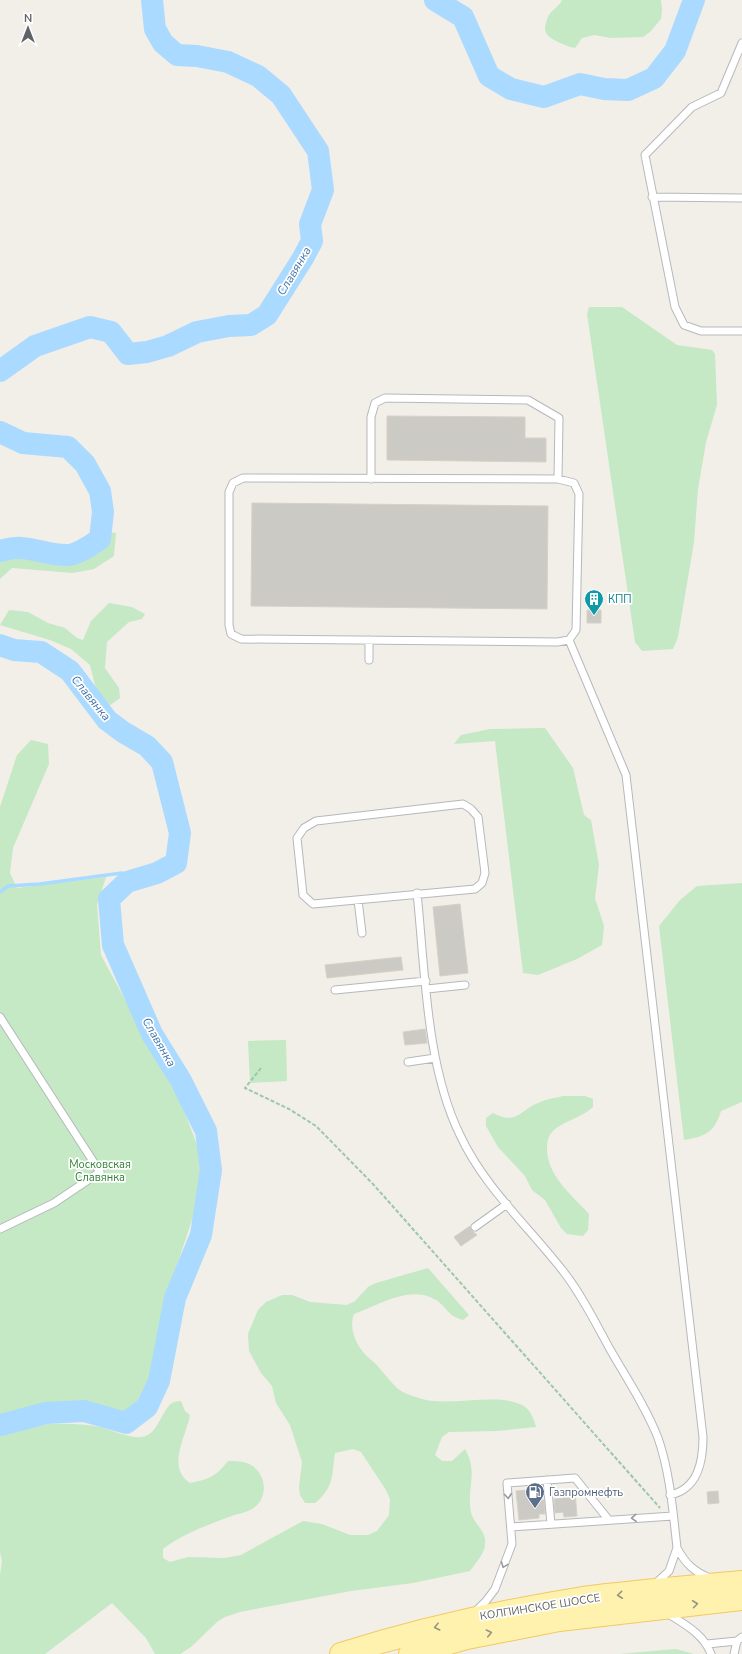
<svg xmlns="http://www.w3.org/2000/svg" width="742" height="1654" viewBox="0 0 742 1654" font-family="'Nunito Sans',sans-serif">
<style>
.green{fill:#c5e8c5}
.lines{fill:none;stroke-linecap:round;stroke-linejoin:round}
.stream{stroke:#aadaff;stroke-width:3.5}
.river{stroke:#aadaff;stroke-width:22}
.building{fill:#cccac5;stroke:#d6d1c6}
.service-casing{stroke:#b5b8bc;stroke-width:9}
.primary-casing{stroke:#f2c960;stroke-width:24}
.path{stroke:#9cc7a9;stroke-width:2;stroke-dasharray:4 2;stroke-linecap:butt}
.service{stroke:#fff;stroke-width:7}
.primary{stroke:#fff2af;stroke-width:22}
.oneway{stroke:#979a9d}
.oneway2{stroke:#979581}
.labels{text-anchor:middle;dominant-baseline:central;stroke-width:3.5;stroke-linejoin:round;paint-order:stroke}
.culture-label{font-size:11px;fill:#0d838f;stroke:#fff;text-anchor:start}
.park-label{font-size:11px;fill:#348238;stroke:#fff}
.service-label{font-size:11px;fill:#4e5e75;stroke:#fff;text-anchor:start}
.street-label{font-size:11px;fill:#5f6368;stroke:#fff}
.water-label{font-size:12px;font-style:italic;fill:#4174aa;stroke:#fff}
</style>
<rect width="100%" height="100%" fill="#f1efe8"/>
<!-- green -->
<path class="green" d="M562 0H661L662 10 661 19 650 32 643 37 611 38 594 35 582 38 575 48C568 47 566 45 560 43 547 36 541 34 548 17 550 11 559 7 562 0Z
M589 307H622L677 345 712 350 715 354 717 405 706 442 698 489 694 542 678 637 673 649 642 651 635 642 587 314Z
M105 532 116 533 114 556 94 569 73 573 12 568 0 579V558L25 552 53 560 81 558 102 545Z
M109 603 132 607 145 614 142 619 129 622 107 642 105 668 119 688 120 698 109 706 102 699 95 685 90 665 71 649 50 640 0 625 9 610 28 612 48 623 65 628 77 638 83 640 91 621Z
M545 728 573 768 584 815 591 820 599 865 595 898 604 926 602 945 577 959 538 975 523 973 495 741 454 744 461 735 490 729Z
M31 740 48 744 49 764 13 848 10 873 17 888 106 877 97 905 101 955 183 1108 202 1158 198 1202 170 1286 156 1379 145 1397 132 1411 114 1412 88 1404 27 1409 0 1415V807L17 755Z
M742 883V1102L721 1111C714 1133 706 1136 684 1140L659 926 680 900 697 886Z
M286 1040 287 1081 250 1083 248 1041Z
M563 1096H585L593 1099V1107C582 1117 567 1120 555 1129 549 1134 547 1140 547 1148 547 1176 571 1194 589 1214L588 1230 583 1236 567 1234 561 1228 545 1200 532 1190 525 1176 498 1147 486 1126V1118L493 1113C517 1126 520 1110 538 1103 546 1099 555 1098 563 1096Z
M428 1268 469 1315 463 1320C446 1315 448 1308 436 1300 411 1284 378 1305 354 1314 348 1330 357 1348 370 1359 380 1367 386 1377 395 1386 401 1393 413 1396 422 1399 451 1407 496 1392 522 1405 530 1409 534 1419 536 1427L497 1431 449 1432 442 1437 435 1455 442 1461H452L465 1449C479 1474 466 1487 471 1512 473 1524 487 1530 485 1544 485 1553 475 1564 470 1571L413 1583 351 1591 240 1612 225 1617 217 1622 191 1647 180 1654H155L146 1638 112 1603 45 1654H0V1575L2 1561 0 1552V1434C6 1431 14 1427 20 1426 46 1424 74 1422 100 1427 111 1430 131 1439 142 1437 159 1434 160 1412 172 1403 174 1402 178 1401 181 1401L185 1411 190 1415C186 1437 166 1467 190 1483 210 1479 215 1477 228 1461 238 1461 249 1461 256 1469 267 1480 267 1500 252 1509 245 1513 236 1514 229 1517 208 1525 180 1535 163 1549V1558L170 1562 188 1557 225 1558 241 1555 303 1521 322 1524 350 1535H368L377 1531 389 1515 390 1499 386 1490 361 1452 353 1449 335 1453C332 1474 334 1488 315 1503H305L300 1495 299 1487 302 1462 290 1425 276 1403 272 1386 261 1373 249 1351 248 1334 258 1310 266 1302 282 1295H292L310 1302 347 1305 355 1301 368 1287 376 1283Z
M676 1649 694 1654H619Z"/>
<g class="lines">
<!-- stream -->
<path class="stream" d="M0 892 8 886 40 884 122 873 135 879"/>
<!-- river -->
<path class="river" d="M435 0 463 17 489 76 511 89 544 97 580 84 604 89 628 90 654 78 675 51 694 0
M0 371 35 346 90 327 111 332 128 354 147 352 168 346 197 332 229 326 251 325 267 315 303 258 312 241 310 224 323 190 318 151 281 95 258 76 228 62 197 56 177 55 163 43 155 29 152 0
M0 432 23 443 68 447 85 464 100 491 103 512 100 539C91 545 77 555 67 555 41 555 26 542 0 551
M0 645 14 650 41 652 70 671 107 720 123 732 147 746 162 762 180 833 176 863 157 873 127 882 109 899 113 945 152 1034 180 1079 206 1131 211 1170 201 1235 175 1298 159 1381 147 1407 126 1423 84 1411 46 1413 0 1425"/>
</g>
<!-- building -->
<path class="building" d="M387 416 525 417V438H546V462L387 460Z
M252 503 548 506 547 609 251 606Z
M587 610H601V623H587Z
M460 904 468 973 440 976 433 907Z
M401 957 403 970 327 978 325 965Z
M425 1029 427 1043 405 1045 403 1032Z
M470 1226 471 1230 477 1235 461 1246 454 1237Z
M537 1489V1500H544L545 1514H539V1518L519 1520 516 1491Z
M575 1491 577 1516 564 1517 563 1512 555 1513 554 1499 562 1498V1492Z
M718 1491 719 1503 708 1504 707 1492Z"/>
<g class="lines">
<defs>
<path id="service" d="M742 43 721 93 692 107 645 155 675 307 684 325 701 331H742
M652 197 742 198
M371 479V417L375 403 385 398 528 400 559 418 558 479
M369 640V660
M569 640 557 642 241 639 231 634 229 625V492L233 483 243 478 558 479 574 483 579 494 576 630 569 640 626 775 703 1437C703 1462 698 1489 670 1495
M463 804 471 809 478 817 485 873 482 883 475 889 313 904 303 895 297 838 304 828 316 821Z
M417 893C425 969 426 1066 460 1135 484 1187 528 1226 563 1271 582 1295 596 1324 611 1351 627 1379 646 1407 658 1438 670 1472 673 1512 677 1548 685 1563 694 1572 710 1578
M358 900 362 933
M427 989 465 985
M335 990 426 981
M0 1017 100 1172 54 1203 0 1229
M408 1062 435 1058
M475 1227 507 1204
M547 1480 551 1524
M511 1527 673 1516
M655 1584 669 1571 677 1548
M475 1612 486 1601 495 1589 512 1544 507 1483 575 1478 608 1519
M667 1613C684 1624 704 1634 711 1654
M707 1644 737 1641
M734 1654 737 1641 742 1637"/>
<path id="primary" d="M341 1654C420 1629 501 1611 583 1598 635 1591 689 1587 742 1582
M410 1654 467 1638 559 1620 742 1599"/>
</defs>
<!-- service casing -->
<use href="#service" class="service-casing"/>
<!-- primary casing -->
<use href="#primary" class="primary-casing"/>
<!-- path -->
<path class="path" d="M261 1068 245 1088 289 1109 316 1126 373 1184 660 1508"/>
<!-- service -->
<use href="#service" class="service"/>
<!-- primary -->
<use href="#primary" class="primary"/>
</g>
<!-- one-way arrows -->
<defs><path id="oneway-chevron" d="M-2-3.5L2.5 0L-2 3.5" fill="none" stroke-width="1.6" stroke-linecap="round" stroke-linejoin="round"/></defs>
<g class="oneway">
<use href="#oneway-chevron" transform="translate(508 1496) rotate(85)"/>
<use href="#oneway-chevron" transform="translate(634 1518) rotate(177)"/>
<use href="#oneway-chevron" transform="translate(504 1565) rotate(111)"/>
</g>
<g class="oneway2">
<use href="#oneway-chevron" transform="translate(620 1595) rotate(174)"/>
<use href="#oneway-chevron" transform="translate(695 1604) rotate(-7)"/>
<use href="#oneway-chevron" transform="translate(437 1627) rotate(166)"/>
<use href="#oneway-chevron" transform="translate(489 1633) rotate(-12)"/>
</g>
<!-- icons -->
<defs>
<symbol id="building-pin" viewBox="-11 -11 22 30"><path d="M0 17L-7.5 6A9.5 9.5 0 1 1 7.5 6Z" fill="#0f9aa8" stroke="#fff"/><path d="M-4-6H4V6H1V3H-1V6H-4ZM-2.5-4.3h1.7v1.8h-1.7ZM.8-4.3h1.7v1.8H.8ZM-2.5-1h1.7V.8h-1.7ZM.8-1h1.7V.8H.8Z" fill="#fff"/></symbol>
<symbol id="fuel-pin" viewBox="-11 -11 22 30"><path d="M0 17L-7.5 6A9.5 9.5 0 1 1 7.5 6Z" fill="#5c6f8a" stroke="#fff"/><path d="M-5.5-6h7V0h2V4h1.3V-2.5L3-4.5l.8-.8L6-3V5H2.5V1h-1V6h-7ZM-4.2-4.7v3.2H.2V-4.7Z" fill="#fff"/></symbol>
</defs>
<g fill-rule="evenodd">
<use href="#building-pin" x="583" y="588" width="22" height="30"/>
<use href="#fuel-pin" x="524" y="1481" width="22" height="30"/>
</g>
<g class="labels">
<!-- culture labels -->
<g class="culture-label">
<text x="608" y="599">КПП</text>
</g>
<!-- park labels -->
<g class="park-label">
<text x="100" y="1164">Московская<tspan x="100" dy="13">Славянка</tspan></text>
</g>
<!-- service labels -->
<g class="service-label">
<text x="549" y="1492">Газпромнефть</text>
</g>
<!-- street labels -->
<g class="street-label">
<text transform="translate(540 1607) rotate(-9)">КОЛПИНСКОЕ ШОССЕ</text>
</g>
<!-- water labels -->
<g class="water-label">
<text transform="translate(294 271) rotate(-59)">Славянка</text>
<text transform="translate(91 698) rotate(51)">Славянка</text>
<text transform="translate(159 1042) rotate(60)">Славянка</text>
</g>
</g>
<!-- north arrow -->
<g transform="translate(28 28)" stroke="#ffffff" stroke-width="3" paint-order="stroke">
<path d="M0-3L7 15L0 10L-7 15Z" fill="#5f6368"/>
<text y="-6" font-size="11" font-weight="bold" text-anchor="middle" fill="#5f6368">N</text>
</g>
</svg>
